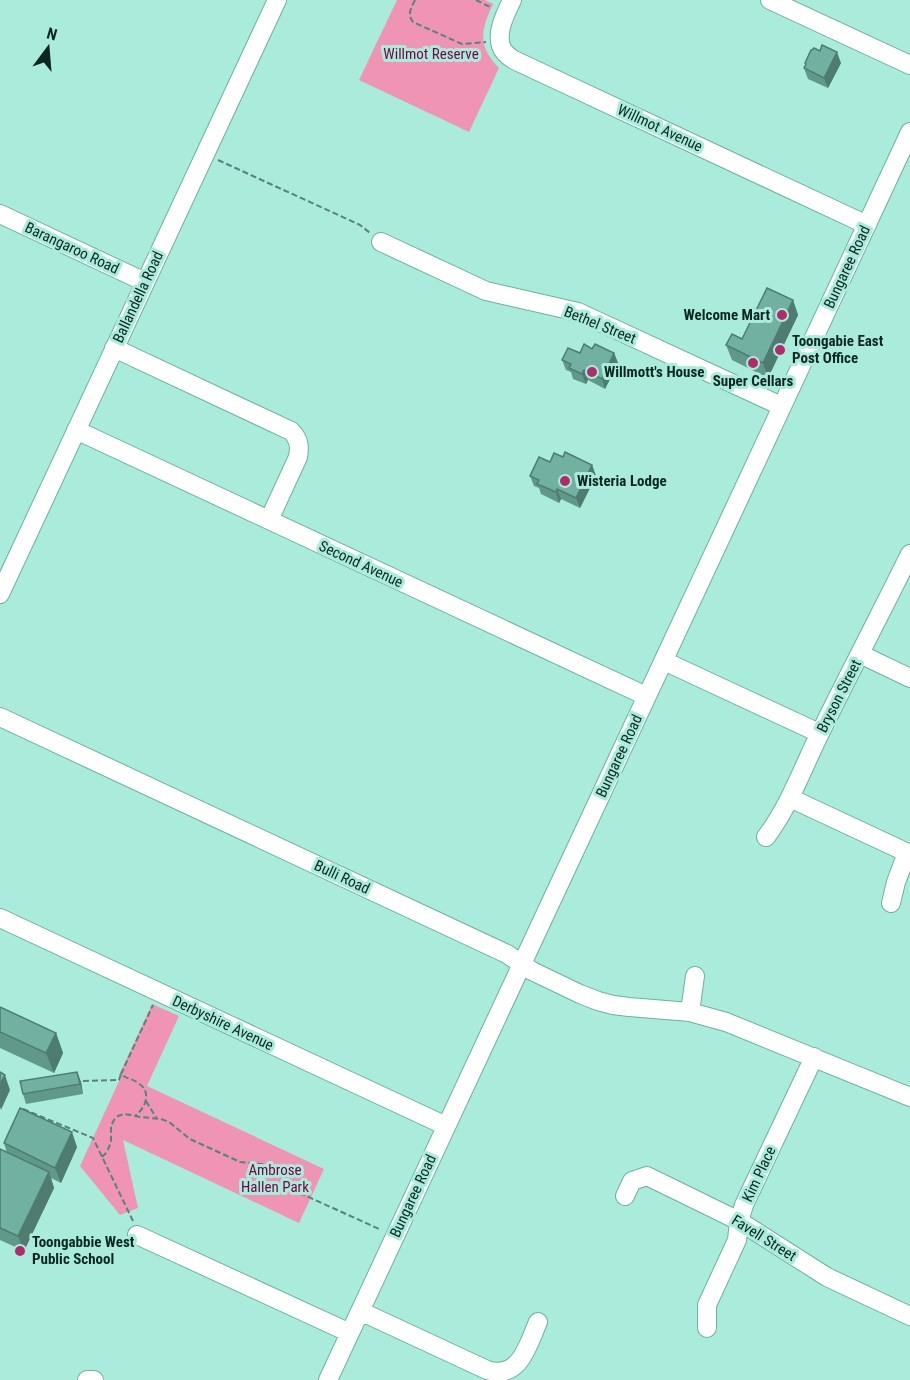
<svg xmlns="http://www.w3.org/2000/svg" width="910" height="1380" viewBox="0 0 910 1380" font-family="'Roboto Condensed',sans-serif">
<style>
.green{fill:#ef94b5}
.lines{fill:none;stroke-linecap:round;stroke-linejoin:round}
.minor-casing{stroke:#6fb0a1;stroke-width:20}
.path{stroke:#57847a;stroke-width:2;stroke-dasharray:6 3;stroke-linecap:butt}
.minor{stroke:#fff;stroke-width:18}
.wall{fill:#60988a}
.shaded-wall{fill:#4e7c71}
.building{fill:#70b1a1;stroke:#4e7c71;stroke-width:1.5}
.poi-dot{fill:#b32a6a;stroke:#aaecdb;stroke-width:2}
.labels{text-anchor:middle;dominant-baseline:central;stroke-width:6;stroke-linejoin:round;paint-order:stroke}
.park-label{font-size:15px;fill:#790041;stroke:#aaecdb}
.street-label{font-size:15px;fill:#0c2722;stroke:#aaecdb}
.poi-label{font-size:15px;font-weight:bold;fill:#0c2722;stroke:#aaecdb;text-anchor:start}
</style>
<rect width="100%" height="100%" fill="#aaecdb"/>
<!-- green -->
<path class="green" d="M397 0H485L493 4C481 30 477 46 499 68L469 132 359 80Z
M152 1004 179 1016 147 1086 324 1169 299 1223 123 1140 138 1208 120 1215 80 1166 121 1077 119 1075Z"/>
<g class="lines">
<defs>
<path id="minor" d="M512 0C506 13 496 31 501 46 503 52 509 57 514 60L867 225
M770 0 910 65
M0 214 145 282
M381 242 486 291 578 312 781 406
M114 348 291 431C299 439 300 446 298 457L269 520
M76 430 646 696
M0 594 277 0
M860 654 910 678
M664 661 819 733
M0 717 507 954 532 971 580 994 598 1001 613 1005 629 1007 690 1012 726 1022 910 1097
M790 798 910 854
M766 837C790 805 803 767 821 731 850 672 881 613 910 554
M891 903 896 882 907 853
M0 918 446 1126
M690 1012 695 976
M625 1196 632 1181 647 1176 739 1221 827 1277 910 1316
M137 1235 350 1333
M360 1311 487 1370C520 1380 528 1345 538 1322
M707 1328V1305L737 1240 739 1221 744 1205 814 1057
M87 1380H94
M328 1380 910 132"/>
</defs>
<!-- minor casing -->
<use href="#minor" class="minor-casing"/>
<!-- path -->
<path class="path" d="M415 0C411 8 407 14 413 22L462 44 486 42
M476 0 492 8
M218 160 360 225 370 233
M121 1074 153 1005
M83 1081 119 1080 121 1074C128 1080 132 1078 138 1083 152 1091 146 1108 135 1116
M146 1101 157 1119
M23 1109 93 1138 133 1221
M102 1157 107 1152 111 1142V1126L114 1120 118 1116 124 1114 131 1115 140 1117 161 1119 169 1122 190 1139 240 1162 271 1165 282 1173 294 1189 302 1194 379 1229"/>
<!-- minor -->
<use href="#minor" class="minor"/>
</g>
<!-- wall -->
<path class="wall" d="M805 63H841L828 88 808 79 804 68 806 65Z
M793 300 798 315 768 378 732 360 726 345 742 339Z
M592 349 614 353 618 363 605 389 588 380 586 384 573 379 571 372 566 370 562 360Z
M563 457 592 465 596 476 580 508 561 499 559 503 541 494 539 488 534 486 530 476 550 462Z
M0 1007 56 1033 63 1053 54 1073 0 1048Z
M77 1072 81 1082 83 1094 26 1104 23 1094Z
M4 1143 77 1147 61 1183 51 1178 54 1188 24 1251 0 1240V1149L7 1153Z"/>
<!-- shaded-wall -->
<path class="shaded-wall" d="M837 52 841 63 828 88 824 78Z
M793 300 798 315 768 378 763 363Z
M614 353 618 363 605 389 602 379Z
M584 370 588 380 586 384 582 374Z
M592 465 596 476 580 508 576 498Z
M557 489 561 499 559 503 556 492Z
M56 1033 63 1053 54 1073 46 1053Z
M77 1072 81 1082 83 1094 80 1084Z
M5 1075 10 1090 1 1110 0 1107V1085Z
M72 1132 77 1147 61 1183 55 1168Z
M49 1172 54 1188 24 1251 18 1236Z"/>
<!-- building -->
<path class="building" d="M822 45 837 52 824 78 804 68 806 64 805 63 811 50H812L814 48 820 51Z
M767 288 793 300 763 363 726 345 732 334 742 339Z
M584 344 592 349 595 344 614 353 602 379 584 370 582 374 569 368 571 364 562 360 568 348 580 353Z
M565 452 592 465 576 498 557 489 556 492 537 484 539 480 530 476 539 457 550 462 554 453 563 457Z
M0 1007 56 1033 46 1053 0 1032Z
M0 1072 5 1075 0 1085Z
M77 1072 80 1084 23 1094 20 1081Z
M20 1108 72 1132 55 1168 4 1143Z
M0 1149 49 1172 18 1236 0 1228Z"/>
<!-- markers -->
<g class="poi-dot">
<circle cx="782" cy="315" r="6"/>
<circle cx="780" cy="350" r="6"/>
<circle cx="753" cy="363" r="6"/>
<circle cx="592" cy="372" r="6"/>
<circle cx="565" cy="481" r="6"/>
<circle cx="20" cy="1251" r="6"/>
</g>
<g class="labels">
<!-- park labels -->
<g class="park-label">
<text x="431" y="54">Willmot Reserve</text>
<text x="275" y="1170">Ambrose<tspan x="275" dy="17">Hallen Park</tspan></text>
</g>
<!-- street labels -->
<g class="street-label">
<text transform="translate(660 128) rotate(25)">Willmot Avenue</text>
<text transform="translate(72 248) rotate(25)">Barangaroo Road</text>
<text transform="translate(847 267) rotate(-65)">Bungaree Road</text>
<text transform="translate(138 297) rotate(-65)">Ballandella Road</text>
<text transform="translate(600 325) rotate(22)">Bethel Street</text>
<text transform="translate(361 564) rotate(25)">Second Avenue</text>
<text transform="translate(839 696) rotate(-63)">Bryson Street</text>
<text transform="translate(619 756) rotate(-65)">Bungaree Road</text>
<text transform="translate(342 877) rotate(25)">Bulli Road</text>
<text transform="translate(223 1023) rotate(25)">Derbyshire Avenue</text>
<text transform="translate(759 1174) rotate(-65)">Kim Place</text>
<text transform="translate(413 1196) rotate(-65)">Bungaree Road</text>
<text transform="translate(764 1238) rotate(32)">Favell Street</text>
</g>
<!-- poi labels -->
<g class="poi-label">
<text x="770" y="315" text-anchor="end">Welcome Mart</text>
<text x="792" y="341">Toongabie East<tspan x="792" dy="17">Post Office</tspan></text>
<text x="604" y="372">Willmott's House</text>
<text x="753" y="381" text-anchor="middle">Super Cellars</text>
<text x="577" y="481">Wisteria Lodge</text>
<text x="32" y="1242">Toongabbie West<tspan x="32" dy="17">Public School</tspan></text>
</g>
</g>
<!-- north arrow -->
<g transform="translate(48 48) rotate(16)" stroke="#aaecdb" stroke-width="4.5" paint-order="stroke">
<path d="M0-4.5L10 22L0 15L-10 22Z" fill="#0c2722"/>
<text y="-9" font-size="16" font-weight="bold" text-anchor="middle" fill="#0c2722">N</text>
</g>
</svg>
